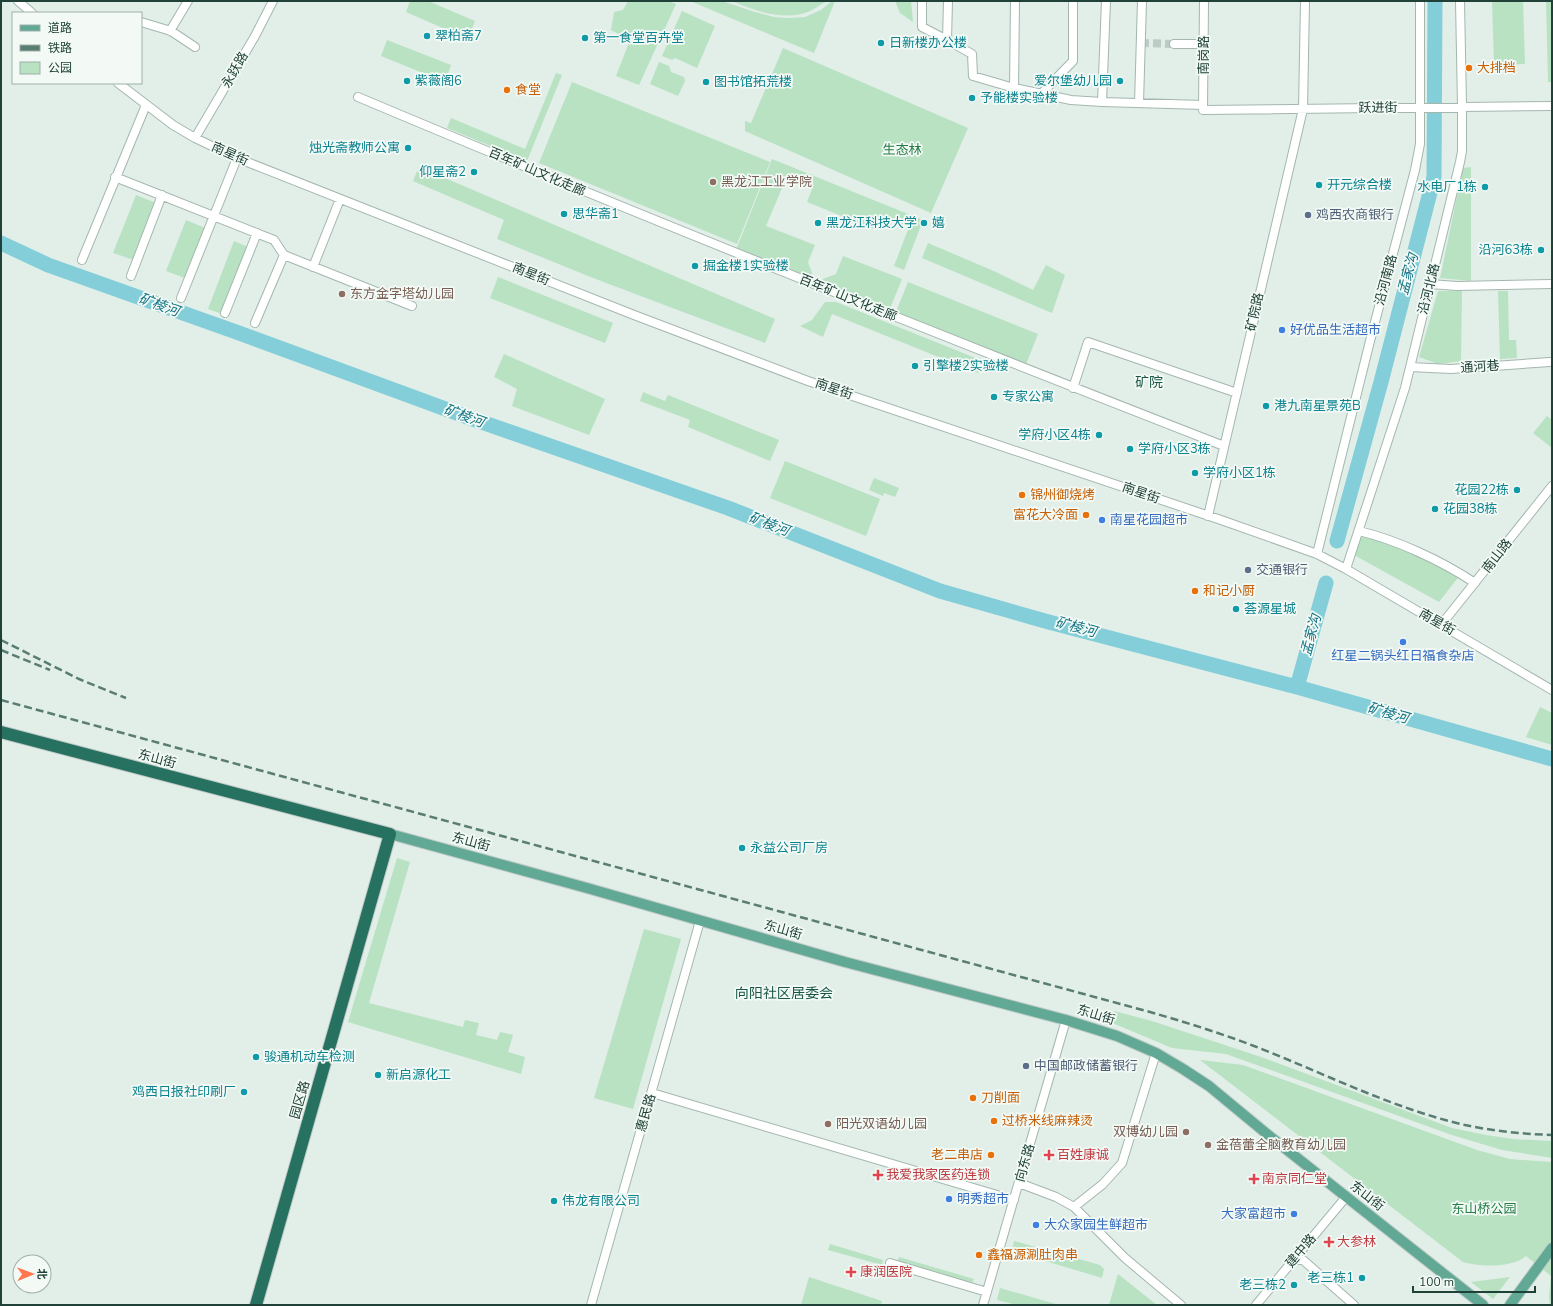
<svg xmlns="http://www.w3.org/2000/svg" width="1553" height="1306" viewBox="0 0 1553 1306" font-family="'Nunito Sans','Noto Sans SC',sans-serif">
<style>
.green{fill:#b8e2c2}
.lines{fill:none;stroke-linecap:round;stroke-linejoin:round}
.river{stroke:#83ced9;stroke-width:15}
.minor-tunnel{stroke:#bbcbc5;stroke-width:8;stroke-dasharray:8 4;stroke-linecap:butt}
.minor-casing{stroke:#a4b7af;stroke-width:10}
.major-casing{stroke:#c0cac7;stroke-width:12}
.highway-casing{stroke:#c0cac7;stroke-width:14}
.minor{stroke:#fff;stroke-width:8}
.major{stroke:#61a995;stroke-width:10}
.highway{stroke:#277160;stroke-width:12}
.rail{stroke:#5a7d73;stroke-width:2.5;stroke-dasharray:8 4;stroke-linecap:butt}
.culture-dot{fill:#0f9aa8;stroke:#f3faf6;stroke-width:1.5}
.food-dot{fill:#e8710a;stroke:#f3faf6;stroke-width:1.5}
.education-dot{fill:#8d6e63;stroke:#f3faf6;stroke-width:1.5}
.service-dot{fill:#5c6f8a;stroke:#f3faf6;stroke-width:1.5}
.shop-dot{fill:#3f7fe0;stroke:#f3faf6;stroke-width:1.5}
.health-dot{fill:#e0444e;stroke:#f3faf6;stroke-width:1.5}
.labels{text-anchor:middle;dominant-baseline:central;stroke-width:3.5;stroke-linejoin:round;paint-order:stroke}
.culture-label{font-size:13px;fill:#0d838f;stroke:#f3faf6;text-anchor:start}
.street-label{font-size:13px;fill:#1f4137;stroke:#f3faf6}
.food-label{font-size:13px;fill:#c56008;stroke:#f3faf6;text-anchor:start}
.park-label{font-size:13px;fill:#247d45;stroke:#f3faf6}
.education-label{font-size:13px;fill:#785e54;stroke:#f3faf6;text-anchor:start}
.service-label{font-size:13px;fill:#4e5e75;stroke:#f3faf6;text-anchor:start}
.shop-label{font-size:13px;fill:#366cbe;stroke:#f3faf6;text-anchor:start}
.health-label{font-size:13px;fill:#be3a42;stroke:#f3faf6;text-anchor:start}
.water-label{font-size:14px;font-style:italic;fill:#127485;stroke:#f3faf6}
.neighbourhood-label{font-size:14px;fill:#195646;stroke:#f3faf6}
</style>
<rect width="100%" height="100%" fill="#e2eee8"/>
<!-- green -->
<path class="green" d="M410 1H428L475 21 468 39 406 12Z
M628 1H668L676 4 639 85 616 76 630 40 611 30 614 12 623 10Z
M690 1H722L755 12 774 17 788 18 805 17 821 10 832 1H835L814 53Z
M732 1H827C821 4 815 9 808 12 783 21 755 11 732 1Z
M895 1H911L913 22 900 13Z
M1492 1H1523L1525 64 1494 65Z
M1546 1H1552V82H1548Z
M682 11 715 26 697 68 675 58 672 60 662 56Z
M387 40 451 65 445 82 381 56Z
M783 48 968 128 931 213 745 131V121L751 123Z
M659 62 669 66 671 72 684 77 685 81 678 96 650 84Z
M556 73 562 75 527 161 447 128 451 118 525 149Z
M572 82 770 162 737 244 539 163Z
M772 159 923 220 904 270 894 266 909 227 880 215 874 229 807 202 813 187 787 176 766 226 815 245 808 262 812 273 810 279 736 250Z
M419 167 775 319 765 343 593 278 497 239 504 220 413 181Z
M1471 167V281L1440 278 1463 168Z
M136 195 156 203 134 260 113 253Z
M186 220 205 228 185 278 166 271Z
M234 241 248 247 222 314 208 309Z
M928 243 996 272 1033 290 1046 265 1065 275 1052 313 922 258Z
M843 256 902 279 889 311 821 284 823 279 836 274Z
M498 277 613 323 605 343 490 298Z
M908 282 1038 334 1025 367 895 314Z
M1438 291H1462L1461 361 1438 364 1419 357Z
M1498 291H1508L1509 340H1516L1517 358 1500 359Z
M825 302H836L983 361 978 373 832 314 823 337 800 326 812 320Z
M504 354 605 399 589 435 512 406 517 389 494 377Z
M643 392 665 401 668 395 779 440 770 461 688 427 690 420 640 401Z
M1547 416 1552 420V448L1533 433Z
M785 461 880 499 866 536 770 498Z
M874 478 899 488 895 497 884 493 883 496 869 490Z
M1361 533 1433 560 1460 575 1439 602 1354 555Z
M1540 707 1552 713V745L1526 737Z
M397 858 410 862 369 1003 463 1027 465 1020 479 1023 476 1035 497 1040 500 1032 513 1035 508 1052 525 1057 521 1074 348 1022Z
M644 929 681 939 633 1109 594 1098Z
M1114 1011 1152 1021 1261 1057 1452 1128 1486 1135 1513 1139 1552 1141V1158L1502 1150 1452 1135 1226 1054 1172 1048 1110 1022Z
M1200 1060 1243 1065 1477 1150 1510 1159 1552 1162V1305H1550L1549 1297 1551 1276 1526 1256C1513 1268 1480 1267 1463 1262Z
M1014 1241 1100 1265 1104 1269 1102 1278 1012 1251Z
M830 1244 883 1260 882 1265 828 1250Z
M899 1257 974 1279 971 1285 897 1263Z
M1118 1274 1157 1305H1109Z
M809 1277 882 1301 881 1305H801Z
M1510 1277 1493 1299 1471 1282Z
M1000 1288 1059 1305H1017L997 1300Z"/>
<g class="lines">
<!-- river -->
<path class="river" d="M1 243 48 265 239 333 470 418 728 508 940 591 1045 621 1297 687 1552 759
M1337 541 1381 382 1434 177 1435 1
M1297 687 1326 583"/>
<!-- minor-tunnel -->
<path class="minor-tunnel" d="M1141 43 1174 44"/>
<defs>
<path id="minor" d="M18 1 32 13
M922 1V27L947 40
M948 1 947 40 972 54 973 76 1014 88 1071 100 1102 102 1203 105
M1204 1 1203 110 1552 106
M141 22 171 31 195 47
M170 31 188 1
M1174 44H1204
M118 83 173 125 195 138 237 158 634 315 808 381 1221 520 1317 554 1346 569 1552 690
M1014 88 1015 1
M1041 94 1073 61V1
M358 97C645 218 934 333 1224 446
M1102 102 1106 1
M1139 103 1142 1
M195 138 255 36 273 1
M115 177 274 240 284 255 412 306
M82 260 146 105
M313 267 340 199
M131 276 162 195
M1430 284 1457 286 1552 284
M181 298 237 158
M225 313 257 233
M255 323 284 255
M1410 367 1451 369 1550 362
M1073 388 1088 342 1237 393
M1208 516 1303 109 1305 1
M1359 531C1397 540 1442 561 1475 583
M1317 554 1370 341 1415 170 1420 144V1
M1346 569 1405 388 1460 162 1462 151V107L1460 1
M1441 625 1552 486
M652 1093 1014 1200
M1019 1183 1056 1197 1074 1207 1125 1258 1181 1305
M1074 1207 1103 1184 1122 1163 1156 1053
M1293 1260H1303L1354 1305
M890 1263 987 1292
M591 1305 700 921
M983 1305 1066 1020
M1256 1305 1346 1197"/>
<path id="major" d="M390 834 587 888 845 962 1066 1020 1117 1036 1156 1053 1183 1069 1209 1086 1267 1134 1483 1305
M1510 1305 1552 1248"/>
<path id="highway" d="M1 732 390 834 256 1305"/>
</defs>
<!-- minor casing -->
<use href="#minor" class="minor-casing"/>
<!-- major casing -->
<use href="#major" class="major-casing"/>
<!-- highway casing -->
<use href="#highway" class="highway-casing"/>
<!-- minor -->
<use href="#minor" class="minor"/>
<!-- major -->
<use href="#major" class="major"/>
<!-- highway -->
<use href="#highway" class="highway"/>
<!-- rail -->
<path class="rail" d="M1 640 79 679 126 698
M1 650 50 670
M1 700 1150 1012C1185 1022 1220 1033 1254 1046 1324 1073 1391 1108 1465 1125 1493 1131 1523 1134 1552 1135"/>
</g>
<!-- markers -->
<g class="culture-dot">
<circle cx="427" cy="36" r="4"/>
<circle cx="585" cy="38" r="4"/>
<circle cx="881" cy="43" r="4"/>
<circle cx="407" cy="81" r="4"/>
<circle cx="1120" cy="81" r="4"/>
<circle cx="706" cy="82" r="4"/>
<circle cx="972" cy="98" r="4"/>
<circle cx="408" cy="148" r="4"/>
<circle cx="474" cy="172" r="4"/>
<circle cx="1319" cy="185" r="4"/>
<circle cx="1485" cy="187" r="4"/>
<circle cx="564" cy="214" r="4"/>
<circle cx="818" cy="223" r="4"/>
<circle cx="924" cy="223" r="4"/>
<circle cx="1541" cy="250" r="4"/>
<circle cx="695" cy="266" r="4"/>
<circle cx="915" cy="366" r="4"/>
<circle cx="994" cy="397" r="4"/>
<circle cx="1266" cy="406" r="4"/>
<circle cx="1099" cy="435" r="4"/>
<circle cx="1130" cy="449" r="4"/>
<circle cx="1195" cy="473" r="4"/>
<circle cx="1517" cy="490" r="4"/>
<circle cx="1435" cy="509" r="4"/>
<circle cx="1236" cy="609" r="4"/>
<circle cx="742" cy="848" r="4"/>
<circle cx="256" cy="1057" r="4"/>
<circle cx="378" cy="1075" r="4"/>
<circle cx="244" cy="1092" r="4"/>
<circle cx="554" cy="1201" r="4"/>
<circle cx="1362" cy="1278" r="4"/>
<circle cx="1294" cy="1285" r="4"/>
</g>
<g class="food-dot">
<circle cx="1469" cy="68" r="4"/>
<circle cx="507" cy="90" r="4"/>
<circle cx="1022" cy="495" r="4"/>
<circle cx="1086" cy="515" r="4"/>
<circle cx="1195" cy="591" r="4"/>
<circle cx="973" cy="1098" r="4"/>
<circle cx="994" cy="1121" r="4"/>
<circle cx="991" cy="1155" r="4"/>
<circle cx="979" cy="1255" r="4"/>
</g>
<g class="education-dot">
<circle cx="713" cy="182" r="4"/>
<circle cx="342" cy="294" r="4"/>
<circle cx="828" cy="1124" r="4"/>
<circle cx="1186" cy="1132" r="4"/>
<circle cx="1208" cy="1145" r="4"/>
</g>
<g class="service-dot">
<circle cx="1308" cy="215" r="4"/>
<circle cx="1248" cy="570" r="4"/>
<circle cx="1026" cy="1066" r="4"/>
</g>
<g class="shop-dot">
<circle cx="1282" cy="330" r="4"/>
<circle cx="1102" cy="520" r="4"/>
<circle cx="1403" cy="642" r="4"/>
<circle cx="949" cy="1199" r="4"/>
<circle cx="1294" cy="1214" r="4"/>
<circle cx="1036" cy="1225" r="4"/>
</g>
<g class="health-dot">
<path d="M1047 1149h4v4h4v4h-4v4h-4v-4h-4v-4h4z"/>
<path d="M876 1169h4v4h4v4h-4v4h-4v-4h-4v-4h4z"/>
<path d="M1252 1173h4v4h4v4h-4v4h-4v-4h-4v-4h4z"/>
<path d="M1327 1236h4v4h4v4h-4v4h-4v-4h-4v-4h4z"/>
<path d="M849 1266h4v4h4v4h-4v4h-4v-4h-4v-4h4z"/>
</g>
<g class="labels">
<!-- culture labels -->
<g class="culture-label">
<text x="435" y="36">翠柏斋7</text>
<text x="593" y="38">第一食堂百卉堂</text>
<text x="889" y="43">日新楼办公楼</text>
<text x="415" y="81">紫薇阁6</text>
<text x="1112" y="81" text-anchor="end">爱尔堡幼儿园</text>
<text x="714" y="82">图书馆拓荒楼</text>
<text x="980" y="98">予能楼实验楼</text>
<text x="400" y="148" text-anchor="end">烛光斋教师公寓</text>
<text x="466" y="172" text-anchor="end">仰星斋2</text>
<text x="1327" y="185">开元综合楼</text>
<text x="1477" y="187" text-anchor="end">水电厂1栋</text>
<text x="572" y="214">思华斋1</text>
<text x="826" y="223">黑龙江科技大学</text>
<text x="932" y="223">嬉</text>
<text x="1533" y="250" text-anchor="end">沿河63栋</text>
<text x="703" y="266">掘金楼1实验楼</text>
<text x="923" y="366">引擎楼2实验楼</text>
<text x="1002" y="397">专家公寓</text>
<text x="1274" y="406">港九南星景苑B</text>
<text x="1091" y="435" text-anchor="end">学府小区4栋</text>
<text x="1138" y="449">学府小区3栋</text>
<text x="1203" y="473">学府小区1栋</text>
<text x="1509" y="490" text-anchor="end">花园22栋</text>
<text x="1443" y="509">花园38栋</text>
<text x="1244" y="609">荟源星城</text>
<text x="750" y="848">永益公司厂房</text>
<text x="264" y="1057">骏通机动车检测</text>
<text x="386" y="1075">新启源化工</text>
<text x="236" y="1092" text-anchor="end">鸡西日报社印刷厂</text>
<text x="562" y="1201">伟龙有限公司</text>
<text x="1354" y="1278" text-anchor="end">老三栋1</text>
<text x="1286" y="1285" text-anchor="end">老三栋2</text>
</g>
<!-- street labels -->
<g class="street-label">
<text transform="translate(1204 55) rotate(-90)">南岗路</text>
<text transform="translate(235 70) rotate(-60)">永跃路</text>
<text transform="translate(1378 108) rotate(-1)">跃进街</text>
<text transform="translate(230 154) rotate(24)">南星街</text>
<text transform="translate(537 172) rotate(23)">百年矿山文化走廊</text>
<text transform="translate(531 274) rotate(22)">南星街</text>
<text transform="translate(1386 280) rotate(-75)">沿河南路</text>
<text transform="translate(1429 289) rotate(-76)">沿河北路</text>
<text transform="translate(848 298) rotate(22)">百年矿山文化走廊</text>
<text transform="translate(1255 312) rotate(-77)">矿院路</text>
<text transform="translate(1480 367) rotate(-4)">通河巷</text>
<text transform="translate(834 389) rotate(19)">南星街</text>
<text transform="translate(1141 493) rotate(19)">南星街</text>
<text transform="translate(1497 556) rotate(-52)">南山路</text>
<text transform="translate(1437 622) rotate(30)">南星街</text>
<text transform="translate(157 759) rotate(15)">东山街</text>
<text transform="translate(471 842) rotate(15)">东山街</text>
<text transform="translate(783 930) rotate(16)">东山街</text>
<text transform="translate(1096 1015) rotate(17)">东山街</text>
<text transform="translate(300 1100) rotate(-74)">园区路</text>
<text transform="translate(646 1113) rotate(-74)">惠民路</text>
<text transform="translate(1025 1163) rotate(-74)">向东路</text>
<text transform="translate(1367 1196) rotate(38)">东山街</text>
<text transform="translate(1301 1251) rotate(-50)">建中路</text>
</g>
<!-- food labels -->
<g class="food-label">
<text x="1477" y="68">大排档</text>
<text x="515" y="90">食堂</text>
<text x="1030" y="495">锦州御烧烤</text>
<text x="1078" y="515" text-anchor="end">富花大冷面</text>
<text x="1203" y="591">和记小厨</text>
<text x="981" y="1098">刀削面</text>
<text x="1002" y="1121">过桥米线麻辣烫</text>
<text x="983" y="1155" text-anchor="end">老二串店</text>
<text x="987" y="1255">鑫福源涮肚肉串</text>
</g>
<!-- park labels -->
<g class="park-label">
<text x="902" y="150">生态林</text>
<text x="1484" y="1209">东山桥公园</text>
</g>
<!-- education labels -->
<g class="education-label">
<text x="721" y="182">黑龙江工业学院</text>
<text x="350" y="294">东方金字塔幼儿园</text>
<text x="836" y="1124">阳光双语幼儿园</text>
<text x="1178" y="1132" text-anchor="end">双博幼儿园</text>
<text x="1216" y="1145">金蓓蕾全脑教育幼儿园</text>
</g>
<!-- service labels -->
<g class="service-label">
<text x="1316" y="215">鸡西农商银行</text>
<text x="1256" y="570">交通银行</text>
<text x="1034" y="1066">中国邮政储蓄银行</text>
</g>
<!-- shop labels -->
<g class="shop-label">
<text x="1290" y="330">好优品生活超市</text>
<text x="1110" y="520">南星花园超市</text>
<text x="1403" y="656" text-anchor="middle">红星二锅头红日福食杂店</text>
<text x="957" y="1199">明秀超市</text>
<text x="1286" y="1214" text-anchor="end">大家富超市</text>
<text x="1044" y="1225">大众家园生鲜超市</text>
</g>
<!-- health labels -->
<g class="health-label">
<text x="1057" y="1155">百姓康诚</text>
<text x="886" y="1175">我爱我家医药连锁</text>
<text x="1262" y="1179">南京同仁堂</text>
<text x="1337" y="1242">大参林</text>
<text x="860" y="1272">康润医院</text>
</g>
<!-- water labels -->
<g class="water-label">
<text transform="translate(1408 274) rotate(-75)">孟家沟</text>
<text transform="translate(159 305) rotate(20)">矿棱河</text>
<text transform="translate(464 416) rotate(20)">矿棱河</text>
<text transform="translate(769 524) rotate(21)">矿棱河</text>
<text transform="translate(1076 627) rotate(15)">矿棱河</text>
<text transform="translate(1311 635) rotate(-75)">孟家沟</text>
<text transform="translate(1388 713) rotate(16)">矿棱河</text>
</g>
<!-- neighbourhood labels -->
<g class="neighbourhood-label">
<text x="1149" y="382">矿院</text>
<text x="784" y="993">向阳社区居委会</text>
</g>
</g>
<!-- border -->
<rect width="1553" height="1306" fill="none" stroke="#1f4137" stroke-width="4"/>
<!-- legend -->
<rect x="12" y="12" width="130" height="72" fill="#f3faf6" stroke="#9eb0aa"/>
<rect x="20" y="25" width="20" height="6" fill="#61a995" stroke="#9eb0aa"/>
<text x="48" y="32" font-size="12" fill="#1f4137">道路</text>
<rect x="20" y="45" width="20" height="6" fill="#5a7d73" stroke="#9eb0aa"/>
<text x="48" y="52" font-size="12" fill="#1f4137">铁路</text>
<rect x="20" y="62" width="20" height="12" fill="#b8e2c2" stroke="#9eb0aa"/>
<text x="48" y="72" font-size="12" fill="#1f4137">公园</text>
<!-- north arrow -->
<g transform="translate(32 1274) rotate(89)"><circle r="19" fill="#f3faf6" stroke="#9eb0aa"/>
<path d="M0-3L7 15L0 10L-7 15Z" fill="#ff764f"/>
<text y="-6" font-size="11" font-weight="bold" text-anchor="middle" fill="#1f4137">北</text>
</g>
<!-- scale -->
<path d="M1413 1286v6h122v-6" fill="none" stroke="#1f4137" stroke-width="2"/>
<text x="1419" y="1286" font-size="12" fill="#1f4137" stroke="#f3faf6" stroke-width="3" paint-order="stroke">100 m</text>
</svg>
